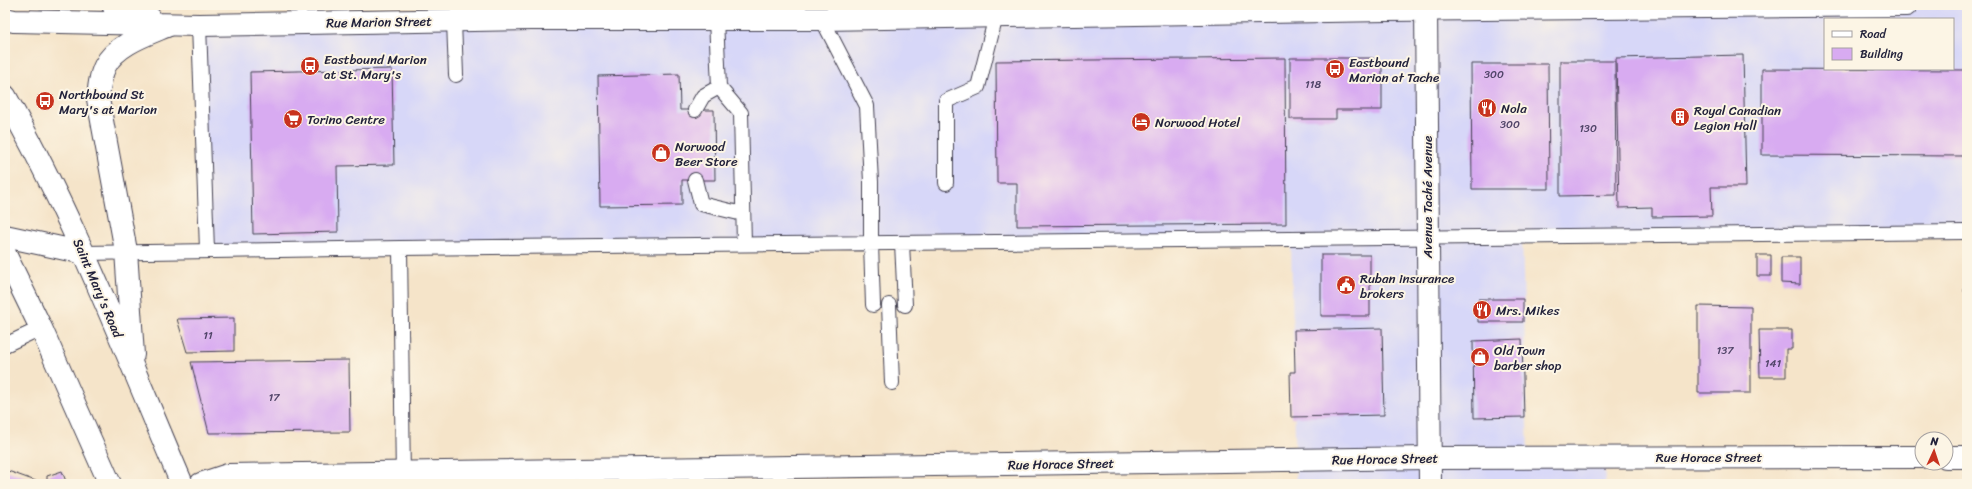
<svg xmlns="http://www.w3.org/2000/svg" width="1972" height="489" viewBox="0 0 1972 489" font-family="Sriracha,sans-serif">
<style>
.built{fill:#d7d7f8;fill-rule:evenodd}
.building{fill:#d8abf1}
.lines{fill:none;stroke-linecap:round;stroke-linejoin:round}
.lane-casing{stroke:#423f50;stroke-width:16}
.street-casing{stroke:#423f50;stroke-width:24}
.secondary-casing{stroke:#423f50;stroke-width:24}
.highway-casing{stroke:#423f50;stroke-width:24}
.lane{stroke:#fff;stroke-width:14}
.street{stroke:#fff;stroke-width:22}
.secondary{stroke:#fff;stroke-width:22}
.highway{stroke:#fff;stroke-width:22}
.labels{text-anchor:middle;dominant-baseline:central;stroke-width:4;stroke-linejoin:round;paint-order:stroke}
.number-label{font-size:11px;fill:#504468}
.street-label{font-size:13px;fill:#22223b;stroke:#fcf5e5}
.poi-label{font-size:13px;fill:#22223b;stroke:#fcf5e5;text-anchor:start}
</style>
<rect width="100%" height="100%" fill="#fcf5e5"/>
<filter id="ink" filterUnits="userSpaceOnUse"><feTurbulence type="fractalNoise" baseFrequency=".025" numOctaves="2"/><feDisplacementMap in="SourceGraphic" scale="8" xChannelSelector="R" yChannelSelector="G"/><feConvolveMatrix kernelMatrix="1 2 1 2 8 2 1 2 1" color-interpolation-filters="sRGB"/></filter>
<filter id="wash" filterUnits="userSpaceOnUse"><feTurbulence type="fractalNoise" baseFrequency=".012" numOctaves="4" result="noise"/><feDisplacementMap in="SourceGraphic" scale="16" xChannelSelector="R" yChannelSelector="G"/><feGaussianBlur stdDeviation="0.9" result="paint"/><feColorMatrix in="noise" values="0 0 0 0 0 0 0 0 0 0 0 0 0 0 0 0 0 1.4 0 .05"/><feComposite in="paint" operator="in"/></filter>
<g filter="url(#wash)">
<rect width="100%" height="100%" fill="#f5e4c9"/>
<!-- built -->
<path class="built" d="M1093 5H1967V232L1522 236 1528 457H1604L1605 484H1296L1291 238 207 250 199 25ZM1825 19H1953V69H1825Z"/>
<g id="blocks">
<!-- building -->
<path class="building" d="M1743 55 1746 187H1711L1712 216 1652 217V207L1619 208 1616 58Z
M1285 58 1286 224 1017 226V183H997L996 61Z
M1290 58H1373L1382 66V110H1336V119H1290Z
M1560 61H1615L1616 195 1560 196Z
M1471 64H1548L1549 189H1472Z
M392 69 394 165 337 166 338 232 253 234 250 72Z
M1762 69 1967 70V156L1762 155Z
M679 74 680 110H714L715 180H682V205L600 206 598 76Z
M1321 255H1370V316H1321Z
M1757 255H1771V276H1757Z
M1781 257H1800V284L1781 283Z
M1964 261H1967V292H1964Z
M1478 299H1523V322H1478Z
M1698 306 1751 307V393H1698Z
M234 318V351L187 352 177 319Z
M1382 328 1384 415 1291 417 1290 372H1295L1294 330Z
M1759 330H1792V349H1786V377H1760Z
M1522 339 1524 417 1474 418 1473 341Z
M349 360 350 432 209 433 191 362Z
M8 471 44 484H5Z
M62 471 67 484H47V476Z"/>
</g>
</g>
<g filter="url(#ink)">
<use href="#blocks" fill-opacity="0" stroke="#423f50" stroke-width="1"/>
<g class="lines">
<defs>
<path id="lane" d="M716 19 719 87 741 113 744 244
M822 19 867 106 871 182V243L873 305
M454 21 456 75
M199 25 207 250
M695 110 703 96 719 87
M695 180 701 204 743 214
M946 183V101L978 87 996 16
M902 243 905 305
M400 248 403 480 405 484
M84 253 400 248 1967 232
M889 305 892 383
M5 345 41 328"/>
<path id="street" d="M1946 457H1967
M201 484 228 475 1429 458 1922 457"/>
<path id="secondary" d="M113 5 150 18
M1426 5 1430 484
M5 19 14 21 199 25 531 19H822L1387 10 1906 5"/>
<path id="highway" d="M5 96C75 220 126 353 182 484
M5 236 84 253
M5 254 41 328 110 484
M133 355 126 251 98 99C99 88 100 76 105 66 116 44 148 34 169 25"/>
</defs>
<!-- lane casing -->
<use href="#lane" class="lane-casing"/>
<!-- street casing -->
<use href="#street" class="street-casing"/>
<!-- secondary casing -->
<use href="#secondary" class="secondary-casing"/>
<!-- highway casing -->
<use href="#highway" class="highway-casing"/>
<!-- lane -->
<use href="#lane" class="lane"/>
<!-- street -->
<use href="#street" class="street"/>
<!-- secondary -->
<use href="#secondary" class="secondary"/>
<!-- highway -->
<use href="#highway" class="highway"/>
</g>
</g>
<!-- icons -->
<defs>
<symbol id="bus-disc" viewBox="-11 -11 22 22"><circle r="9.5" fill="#c8321e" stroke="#fcf5e5"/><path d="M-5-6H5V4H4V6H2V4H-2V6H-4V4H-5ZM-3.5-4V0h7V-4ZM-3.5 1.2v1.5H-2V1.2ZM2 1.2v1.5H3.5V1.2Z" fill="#fff"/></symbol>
<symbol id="restaurant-disc" viewBox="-11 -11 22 22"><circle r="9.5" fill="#c8321e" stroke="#fcf5e5"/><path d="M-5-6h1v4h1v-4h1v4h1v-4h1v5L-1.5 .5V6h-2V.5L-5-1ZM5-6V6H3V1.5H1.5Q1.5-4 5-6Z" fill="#fff"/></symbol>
<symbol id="building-disc" viewBox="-11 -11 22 22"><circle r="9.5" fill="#c8321e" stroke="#fcf5e5"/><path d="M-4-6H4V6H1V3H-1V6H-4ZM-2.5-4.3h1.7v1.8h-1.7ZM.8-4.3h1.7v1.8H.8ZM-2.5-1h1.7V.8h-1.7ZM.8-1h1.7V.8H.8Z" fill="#fff"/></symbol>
<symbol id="supermarket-disc" viewBox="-11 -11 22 22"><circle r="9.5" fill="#c8321e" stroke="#fcf5e5"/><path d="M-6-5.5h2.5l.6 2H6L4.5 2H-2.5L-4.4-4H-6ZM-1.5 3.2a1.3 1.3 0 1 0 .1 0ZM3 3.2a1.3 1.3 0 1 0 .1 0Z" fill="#fff"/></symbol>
<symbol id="hotel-disc" viewBox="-11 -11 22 22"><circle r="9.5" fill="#c8321e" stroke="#fcf5e5"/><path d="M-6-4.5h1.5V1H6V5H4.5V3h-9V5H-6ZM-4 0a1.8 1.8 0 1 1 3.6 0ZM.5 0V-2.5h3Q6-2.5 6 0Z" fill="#fff"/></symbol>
<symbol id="shop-disc" viewBox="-11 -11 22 22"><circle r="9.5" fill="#c8321e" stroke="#fcf5e5"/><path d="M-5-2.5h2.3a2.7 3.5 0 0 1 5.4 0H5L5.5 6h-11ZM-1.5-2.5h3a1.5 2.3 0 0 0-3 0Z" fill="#fff"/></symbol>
<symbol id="civic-disc" viewBox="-11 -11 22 22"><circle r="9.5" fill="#c8321e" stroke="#fcf5e5"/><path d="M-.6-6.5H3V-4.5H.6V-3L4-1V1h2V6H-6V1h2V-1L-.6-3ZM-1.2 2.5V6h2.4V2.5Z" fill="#fff"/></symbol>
</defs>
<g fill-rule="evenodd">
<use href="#bus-disc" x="299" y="55" width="22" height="22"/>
<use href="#bus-disc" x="1324" y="58" width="22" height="22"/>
<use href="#bus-disc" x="34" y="90" width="22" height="22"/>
<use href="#restaurant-disc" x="1476" y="97" width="22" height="22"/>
<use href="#building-disc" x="1669" y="106" width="22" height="22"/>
<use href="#supermarket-disc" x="282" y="108" width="22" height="22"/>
<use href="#hotel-disc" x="1130" y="111" width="22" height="22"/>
<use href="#shop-disc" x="650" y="142" width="22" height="22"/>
<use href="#civic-disc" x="1335" y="274" width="22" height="22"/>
<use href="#restaurant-disc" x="1471" y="299" width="22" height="22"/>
<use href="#shop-disc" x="1469" y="346" width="22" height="22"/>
</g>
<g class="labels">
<!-- number labels -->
<g class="number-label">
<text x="1494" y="74">300</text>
<text x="1313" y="84">118</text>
<text x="1510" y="124">300</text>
<text x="1588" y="128">130</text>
<text x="208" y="335">11</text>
<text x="1725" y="350">137</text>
<text x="1773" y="363">141</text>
<text x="274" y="397">17</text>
</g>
<!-- street labels -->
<g class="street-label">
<text transform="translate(379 22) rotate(-1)">Rue Marion Street</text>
<text transform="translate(1427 197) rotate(-90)">Avenue Taché Avenue</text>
<text transform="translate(98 288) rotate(67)">Saint Mary's Road</text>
<text x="1709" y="457">Rue Horace Street</text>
<text transform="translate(1385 459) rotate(-1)">Rue Horace Street</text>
<text transform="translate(1061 464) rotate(-1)">Rue Horace Street</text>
</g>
<!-- poi labels -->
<g class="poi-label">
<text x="324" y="59">Eastbound Marion<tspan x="324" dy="15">at St. Mary's</tspan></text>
<text x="1349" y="62">Eastbound<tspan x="1349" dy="15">Marion at Tache</tspan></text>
<text x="59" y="94">Northbound St<tspan x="59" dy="15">Mary's at Marion</tspan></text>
<text x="1501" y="108">Nola</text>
<text x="1694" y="110">Royal Canadian<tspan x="1694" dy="15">Legion Hall</tspan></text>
<text x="307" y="119">Torino Centre</text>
<text x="1155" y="122">Norwood Hotel</text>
<text x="675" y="146">Norwood<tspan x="675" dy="15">Beer Store</tspan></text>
<text x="1360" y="278">Ruban insurance<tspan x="1360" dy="15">brokers</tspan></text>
<text x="1496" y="310">Mrs. Mikes</text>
<text x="1494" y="350">Old Town<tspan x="1494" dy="15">barber shop</tspan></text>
</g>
</g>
<!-- margin -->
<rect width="1972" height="489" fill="none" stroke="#fcf5e5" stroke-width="20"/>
<!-- legend -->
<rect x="1824" y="18" width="130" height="52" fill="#fcf5e5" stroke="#a5a1a1"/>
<rect x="1832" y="31" width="20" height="6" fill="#ffffff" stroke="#a5a1a1"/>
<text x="1860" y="38" font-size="12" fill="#22223b">Road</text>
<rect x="1832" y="48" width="20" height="12" fill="#d8abf1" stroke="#a5a1a1"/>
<text x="1860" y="58" font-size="12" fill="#22223b">Building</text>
<!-- north arrow -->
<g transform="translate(1934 451) rotate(3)"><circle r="19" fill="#fcf5e5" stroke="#a5a1a1"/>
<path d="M0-3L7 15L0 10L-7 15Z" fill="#c8321e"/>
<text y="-6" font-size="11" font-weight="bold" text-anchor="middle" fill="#22223b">N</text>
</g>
</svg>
